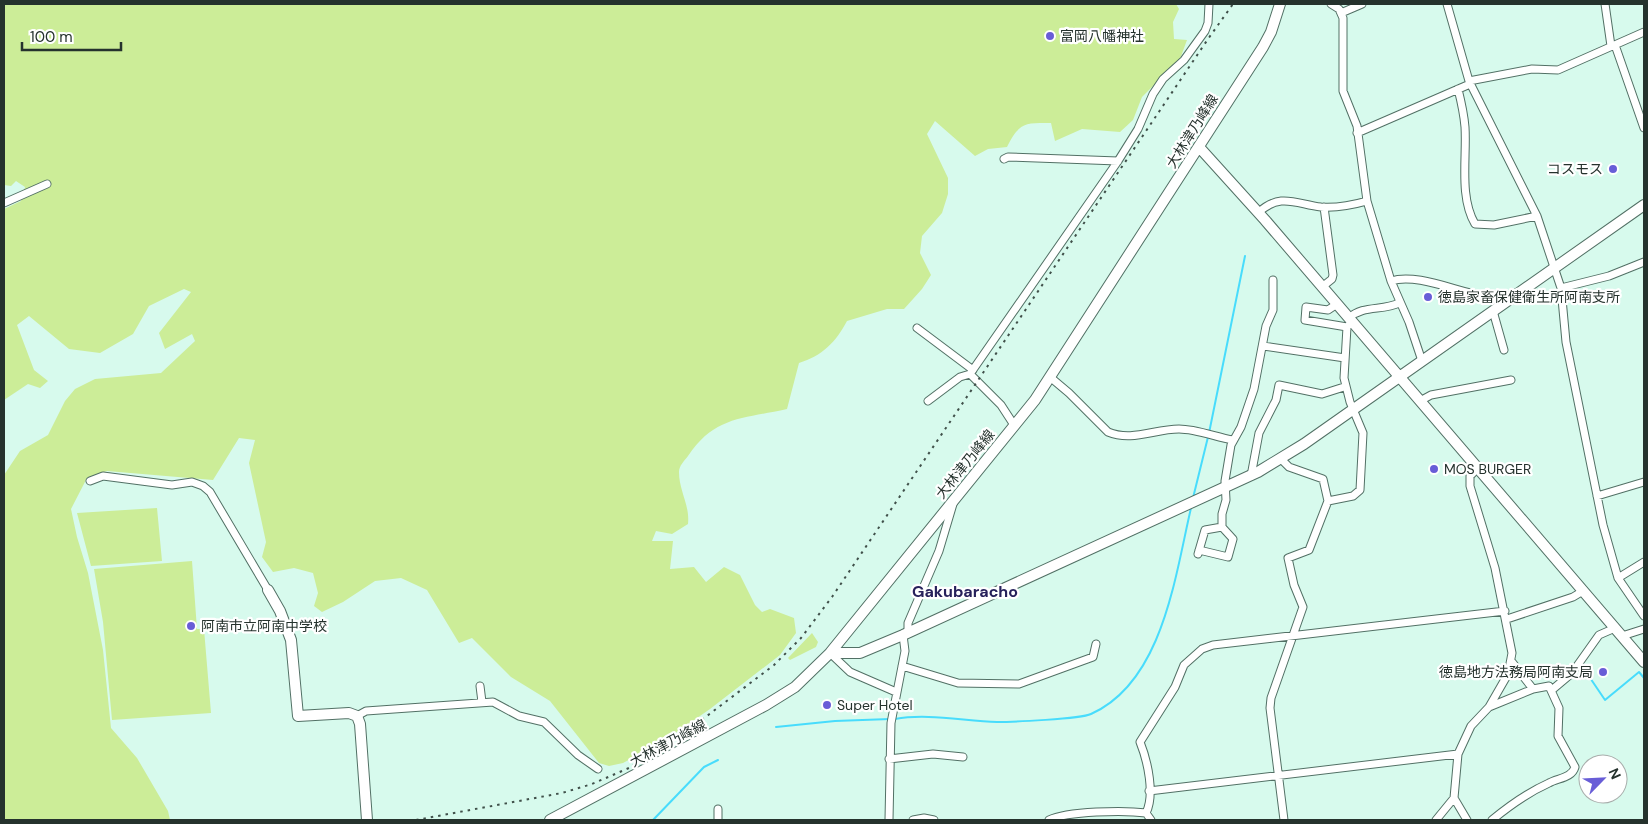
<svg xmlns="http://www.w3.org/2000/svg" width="1648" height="824" viewBox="0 0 1648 824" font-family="'DM Sans','Noto Sans JP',sans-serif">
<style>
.green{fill:#cced98}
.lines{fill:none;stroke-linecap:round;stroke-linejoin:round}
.stream{stroke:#48dcfc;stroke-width:2}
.street-casing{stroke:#527065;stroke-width:9}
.secondary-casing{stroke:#527065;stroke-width:12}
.street{stroke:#fff;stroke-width:7}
.secondary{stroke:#fff;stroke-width:10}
.rail{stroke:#40504a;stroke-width:2;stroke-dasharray:2.5 5;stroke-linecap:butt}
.poi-dot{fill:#685dd7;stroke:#fff;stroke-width:2}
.labels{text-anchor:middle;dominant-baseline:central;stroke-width:4.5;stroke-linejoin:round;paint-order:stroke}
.poi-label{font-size:14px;fill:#25322d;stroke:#fff;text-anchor:start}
.street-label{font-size:14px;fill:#25322d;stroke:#fff}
.quarter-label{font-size:16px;font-weight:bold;fill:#27215b;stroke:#fff}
</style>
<rect width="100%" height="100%" fill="#d7faed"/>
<!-- green -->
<path class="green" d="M4 4H1176L1179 9 1173 22 1174 39 1187 40 1180 59 1142 97 1133 120 1120 132 1082 129 1055 141 1051 123C1024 123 1020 122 1007 147L988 149 975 156 935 121 927 134 948 178V194L942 213 922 236 920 253 931 275 922 289 904 309H887L847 321C836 342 822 356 799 363L787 409C743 419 715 416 688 456 684 461 679 466 679 472 679 491 690 505 688 524L672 534 656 531 652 541H673L670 569 694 567 706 582 724 567 740 575 755 605 762 612 770 609 794 618 796 633 780 655 710 709 664 741 623 763 609 766 599 763 550 701 511 677 472 638 459 643 427 590 401 578 375 581 343 602 322 612 314 606 318 593 313 573 294 568 273 572 262 557 266 542 249 463 255 440 239 438 213 480 107 471 87 478 71 509 77 537 88 573 103 650 111 728 137 758 168 811 170 820H4V475L20 451 48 435 65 401 75 389 95 379 161 373 195 341 192 334 165 349 159 333 191 292 184 289 149 306 133 334 100 353 69 349 29 316 17 325 34 370 48 381 40 388 28 384 4 400V209L21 201 25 187 16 181 11 186 4 185Z
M157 508 162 561 91 566 77 513Z
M192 561 197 629H204L211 713 112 720 103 622 94 569Z
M812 633 818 642 816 647 790 660 788 658Z"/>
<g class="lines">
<!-- stream -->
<path class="stream" d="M1209 433 1245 256
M1193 498 1208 437
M1582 666 1605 700 1639 672 1644 678
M895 719C927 713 964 721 997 722 1012 722 1080 719 1091 714 1163 682 1175 576 1191 508
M776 727 835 721 890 719
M653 820 704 767 718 760"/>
<defs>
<path id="street" d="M1331 4 1339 9 1343 18V91L1357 126 1367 201 1391 281 1409 322 1422 361
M1447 4 1469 81 1537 216 1561 288 1566 342 1603 525 1618 578 1644 616
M1605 4 1611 46
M1341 13 1362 4
M1615 45 1644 128
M1469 81 1532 69 1558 70 1644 32
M1458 89C1461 101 1464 115 1465 127 1467 157 1459 197 1475 224L1494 225 1537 216
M1357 133 1470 84
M1004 159 1008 157 1118 161
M4 203 47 184
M1258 213C1280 192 1296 204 1321 207 1336 208 1353 205 1367 201
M1391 281C1415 273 1453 290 1479 295 1490 296 1503 292 1512 298
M1322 287 1332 279 1333 275 1324 207
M1561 288 1609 276 1644 262
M1337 304 1328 310 1306 307 1305 320 1347 327 1350 324
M1493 311 1504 350
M1349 318C1363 305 1382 311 1399 303
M917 328 973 370
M1263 346 1345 358
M1050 377 1069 393 1108 432C1132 442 1154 429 1179 429 1196 429 1216 437 1233 440
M928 401 960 377 970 374
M1420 401 1431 395 1511 380
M1014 425 1001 405 970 374 1118 161 1138 129 1153 94 1163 79 1184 60 1205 31 1208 23 1209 4
M1280 458 1289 467 1323 479 1328 501
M1251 476 1259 433 1276 400 1279 385 1322 394 1344 387
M90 481 103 476 172 485 192 482 203 486 210 492 268 590
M1597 496 1644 482
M1199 550 1228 557 1233 539 1222 527V514L1226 500 1225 481 1231 445 1241 427 1254 389 1266 326 1273 310V280
M1198 554 1205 530 1222 527
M1618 578 1644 562
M1507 619 1573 597 1583 591
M908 632V623L939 551 953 504
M1622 636 1644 629
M830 653 850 672 896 692
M1512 662 1533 689
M902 666 958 683 1019 684 1093 657 1096 644
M480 686 482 702
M1553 689 1572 673 1599 635 1615 628
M1489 707 1533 689 1549 686 1559 708 1558 736 1575 767C1572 778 1558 778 1549 783 1529 792 1509 806 1492 820
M357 716 366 711 493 702 519 716 544 722 578 755 598 769
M889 759 933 754 963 757
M1149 791 1458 754
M718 809V820
M1146 813C1155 795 1148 762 1140 742L1175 687 1184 665 1202 649 1213 645 1505 611
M889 820 891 723 905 651 903 635
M913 820 924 818 934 820
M1049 820C1067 811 1125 810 1146 813L1151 820
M1284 820 1270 708 1271 698 1303 607 1294 585 1288 558 1309 550 1328 501 1353 496 1360 490 1363 433 1350 402 1344 378 1347 327
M1436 820 1454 798
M1467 820 1454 798 1458 754 1471 726 1489 707 1508 674 1512 653 1495 568 1470 486V476L1478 468"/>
<path id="secondary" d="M1199 147 1265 220 1644 662
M268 590 280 611 291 640 298 716 349 713 357 716 360 724 367 820
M830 653H860L903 635 1258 472 1304 444 1644 205
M550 820 766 705 795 687 830 653 1035 400 1263 47 1271 32 1280 4"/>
</defs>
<!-- street casing -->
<use href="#street" class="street-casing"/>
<!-- secondary casing -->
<use href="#secondary" class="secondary-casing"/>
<!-- street -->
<use href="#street" class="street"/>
<!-- secondary -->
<use href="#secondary" class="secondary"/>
<!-- rail -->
<path class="rail" d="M416 820 562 793 592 784 629 768 678 738 774 665 801 638 832 597 1208 39 1233 4"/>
</g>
<!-- markers -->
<g class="poi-dot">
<circle cx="1050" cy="36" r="5"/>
<circle cx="1613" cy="169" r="5"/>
<circle cx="1428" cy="297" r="5"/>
<circle cx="1434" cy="469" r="5"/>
<circle cx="191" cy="626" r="5"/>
<circle cx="1603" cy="672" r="5"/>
<circle cx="827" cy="705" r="5"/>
</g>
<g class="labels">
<!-- poi labels -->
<g class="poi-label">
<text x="1060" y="36">富岡八幡神社</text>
<text x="1603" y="169" text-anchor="end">コスモス</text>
<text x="1438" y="297">徳島家畜保健衛生所阿南支所</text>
<text x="1444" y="469">MOS BURGER</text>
<text x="201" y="626">阿南市立阿南中学校</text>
<text x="1593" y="672" text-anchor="end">徳島地方法務局阿南支局</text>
<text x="837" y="705">Super Hotel</text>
</g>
<!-- street labels -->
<g class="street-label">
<text transform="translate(1192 131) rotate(-58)">大林津乃峰線</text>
<text transform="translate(965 464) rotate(-51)">大林津乃峰線</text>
<text transform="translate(668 743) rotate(-28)">大林津乃峰線</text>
</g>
<!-- quarter labels -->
<g class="quarter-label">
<text x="965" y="591">Gakubaracho</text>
</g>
</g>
<!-- border -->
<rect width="1648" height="824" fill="none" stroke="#25322d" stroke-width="10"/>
<!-- north arrow -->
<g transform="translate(1603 779) rotate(66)"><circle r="24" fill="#ffffff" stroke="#a8adab"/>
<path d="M0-4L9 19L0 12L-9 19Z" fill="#685dd7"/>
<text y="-8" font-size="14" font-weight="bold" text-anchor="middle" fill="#25322d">N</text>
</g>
<!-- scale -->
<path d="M22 42v8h99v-8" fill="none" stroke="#25322d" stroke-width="2.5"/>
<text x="30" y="42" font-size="15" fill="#25322d" stroke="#ffffff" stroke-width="4" paint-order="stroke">100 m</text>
</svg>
